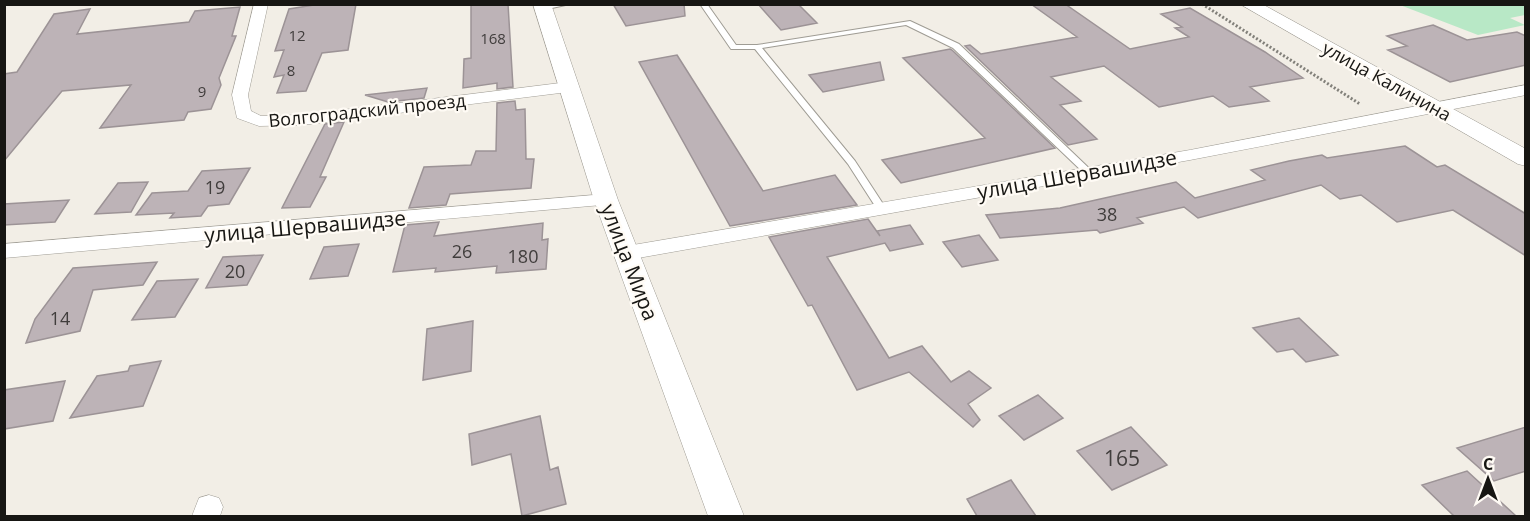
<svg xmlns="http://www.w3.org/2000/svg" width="1530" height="521" viewBox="0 0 1530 521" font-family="'Open Sans',sans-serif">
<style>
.green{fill:#b8e8c6}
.building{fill:#bdb3b7;stroke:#9c9396;stroke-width:1.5}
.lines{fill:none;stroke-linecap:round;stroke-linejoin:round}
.service-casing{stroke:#9f9c94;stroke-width:2}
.minor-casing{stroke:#9f9c94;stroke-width:1}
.tertiary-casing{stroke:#9f9c94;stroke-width:1}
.path{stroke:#82807a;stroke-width:3;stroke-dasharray:2 2;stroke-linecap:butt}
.service{fill:#fff;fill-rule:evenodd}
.minor{fill:#fff;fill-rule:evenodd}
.tertiary{fill:#fff;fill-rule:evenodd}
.labels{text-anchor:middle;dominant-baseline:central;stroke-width:4.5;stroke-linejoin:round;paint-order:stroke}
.far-number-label{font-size:15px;fill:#403d3c}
.far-street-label{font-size:18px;fill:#171613;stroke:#fffbf5}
.number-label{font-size:18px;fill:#403d3c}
.street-label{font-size:21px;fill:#171613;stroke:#fffbf5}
.near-number-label{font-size:21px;fill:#403d3c}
</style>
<rect width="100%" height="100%" fill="#f2eee6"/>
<!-- green -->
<path class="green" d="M1400 5H1525V15L1510 18 1525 25 1478 35Z"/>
<!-- building -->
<path class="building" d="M320 4H356L348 50 322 53 306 91 277 93 284 75 274 77 284 50 275 51 289 9Z
M471 4H508L513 87 497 89V83L463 88 464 59 471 58Z
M613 4H684L685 16 626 26Z
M758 4H798L817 23 781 30Z
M1031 4H1065L1130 49 1189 37 1175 28 1182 27 1161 14 1190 8 1265 52 1303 78 1250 87 1269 101 1229 107 1213 96 1159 107 1104 66 1051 77 1081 101 1060 105 1097 139 1068 145 965 46 970 45 981 54 1077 37Z
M240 7 232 36H236L219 78 221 85 211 109 188 112 184 120 100 128 131 85 62 91 4 161V74L17 72 54 14 90 9 77 34 189 22 195 11Z
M1433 25 1467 40 1517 32 1526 36V65L1450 82 1388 50 1407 46 1387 36Z
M950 49 952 50 1055 148 901 183 882 160 985 138 903 58Z
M677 55 763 191 835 175 857 205 730 226 639 62Z
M880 62 884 80 823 92 809 75Z
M427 88 424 98 388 102 365 95Z
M515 101 516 110 525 109 526 159H534L531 188 450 194 446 205 409 208 424 167 471 165 476 151H496L497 103Z
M344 122 320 177H326L310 207 282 208 325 124Z
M1405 146 1437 167 1445 165 1526 214V256L1453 210 1397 222 1361 195 1340 199 1321 185 1198 218 1184 207 1137 218 1143 223 1100 233 1097 230 1000 238 986 215 1060 208 1176 182 1195 198 1265 180 1251 170 1289 161 1322 155 1327 158Z
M250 168 229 204 208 206 201 216 170 218 174 213 136 215 152 193 188 191 202 171Z
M148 182 131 212 95 214 118 183Z
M69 200 55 222 4 225V204Z
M868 219 880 236 877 231 910 225 923 244 890 251 885 243 827 257 889 358 922 346 951 382 969 371 991 388 968 404 980 420 973 427 909 372 857 390 812 305 808 306 769 237Z
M439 222 434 236 543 223 542 240 548 239 546 269 496 273 497 266 435 272 436 268 393 272 405 225Z
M979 235 998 260 962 267 943 242Z
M359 244 348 276 310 279 324 247Z
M263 255 247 285 206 288 223 257Z
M157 262 143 285 93 290 80 331 26 343 35 319 73 268Z
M198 279 175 317 132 320 157 281Z
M1299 318 1338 355 1306 362 1293 349 1277 352 1253 328Z
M473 321 471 371 423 380 427 329Z
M161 361 143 406 70 418 97 376 128 371 130 366Z
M65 381 53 421 4 429V390Z
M1038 395 1063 418 1024 440 999 416Z
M540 416 550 470 558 467 566 504 522 516 511 454 472 465 469 434Z
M1131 427 1167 465 1112 490 1077 451Z
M1526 427V471L1494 481 1457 448Z
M1467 471 1516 516H1454L1422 485Z
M1011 480 1036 516H977L967 499Z"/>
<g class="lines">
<defs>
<path id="service" d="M552 4H570L543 10 540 8Z
M700 4H707L736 45H757L910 21 959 44 1094 173 1092 175H1086L953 48 906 25 762 48 855 161 885 207 883 209H877L848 164 755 49H731Z"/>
<path id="minor" d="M254 4H268L248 95 251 111 261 116 302 115 568 82 576 87 568 92 302 125 259 126 237 118 232 95Z
M1526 85V95L1190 160 627 260 620 258 617 253 620 248 627 246 1190 150Z
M606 194 613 196 616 200 613 204 4 258V244Z
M209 495 219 498 223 507 220 516H192L199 498Z"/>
<path id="tertiary" d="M533 4H551L618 200 744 516H708L594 200Z
M1240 4H1262L1526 149V166L1518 164Z"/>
</defs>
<!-- service casing -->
<use href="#service" class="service-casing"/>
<!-- minor casing -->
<use href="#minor" class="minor-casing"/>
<!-- tertiary casing -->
<use href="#tertiary" class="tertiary-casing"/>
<!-- path -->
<path class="path" d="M1202 4 1360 104"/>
<!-- service -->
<use href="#service" class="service"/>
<!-- minor -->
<use href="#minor" class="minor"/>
<!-- tertiary -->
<use href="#tertiary" class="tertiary"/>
</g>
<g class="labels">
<!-- far-number labels -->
<g class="far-number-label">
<text x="297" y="35">12</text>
<text x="493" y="38">168</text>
<text x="291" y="70">8</text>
<text x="202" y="91">9</text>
</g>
<!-- far-street labels -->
<g class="far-street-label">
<text transform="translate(1387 81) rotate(29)">улица Калинина</text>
<text transform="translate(367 110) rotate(-6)">Волгоградский проезд</text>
</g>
<!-- number labels -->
<g class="number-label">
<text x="215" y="187">19</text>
<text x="1107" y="214">38</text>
<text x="462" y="251">26</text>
<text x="523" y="256">180</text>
<text x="235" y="271">20</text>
<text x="60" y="318">14</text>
</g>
<!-- street labels -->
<g class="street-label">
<text transform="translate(1077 174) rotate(-10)">улица Шервашидзе</text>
<text transform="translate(305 226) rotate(-5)">улица Шервашидзе</text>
<text transform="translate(630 262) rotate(69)">улица Мира</text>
</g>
<!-- near-number labels -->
<g class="near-number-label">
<text x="1122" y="458">165</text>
</g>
</g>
<!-- border -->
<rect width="1530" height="521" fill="none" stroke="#171613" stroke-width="12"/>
<!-- north arrow -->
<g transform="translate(1488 479)" stroke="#fffbf5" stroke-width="4.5" paint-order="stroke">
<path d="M0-4.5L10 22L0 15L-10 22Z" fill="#171613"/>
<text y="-9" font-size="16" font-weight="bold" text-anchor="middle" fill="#171613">С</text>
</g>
</svg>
